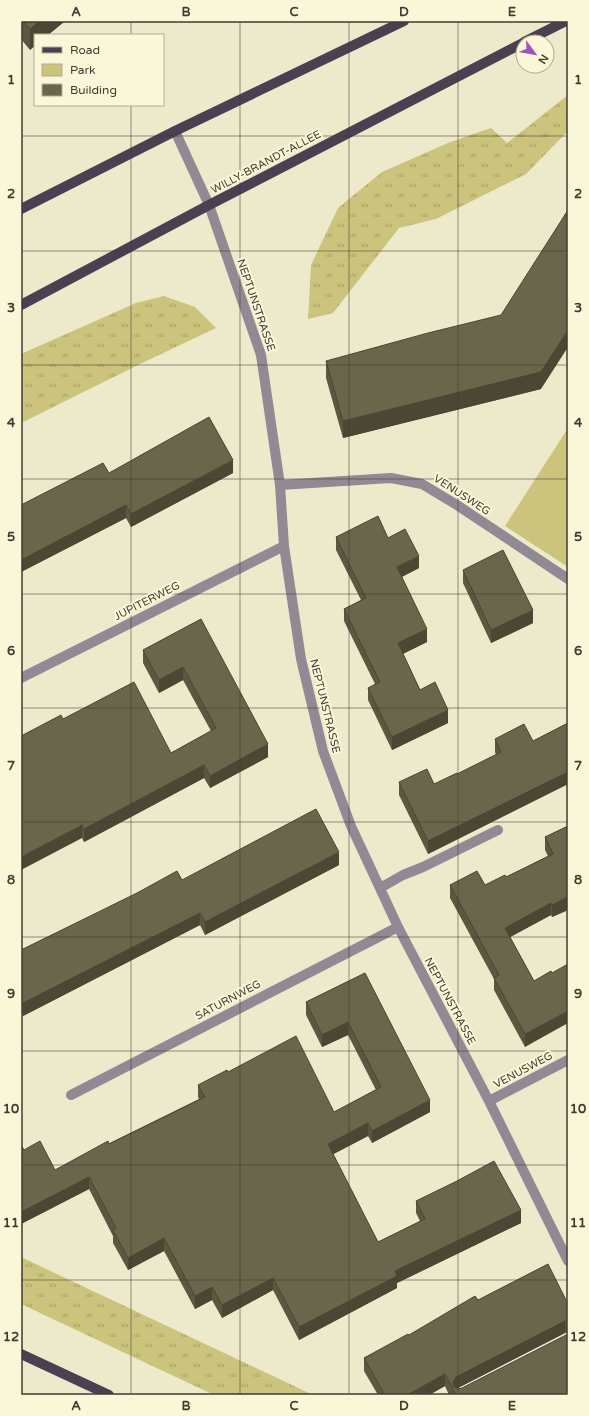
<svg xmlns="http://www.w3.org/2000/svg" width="589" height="1416" viewBox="0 0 589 1416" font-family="'Varela Round',sans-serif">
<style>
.grass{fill:url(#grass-tufts)}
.green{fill:#ccc47c}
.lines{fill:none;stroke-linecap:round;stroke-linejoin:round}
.minor{stroke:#918a95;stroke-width:10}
.major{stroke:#4b3f51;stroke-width:10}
.wall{fill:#5a5841}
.shaded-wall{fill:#4a4735}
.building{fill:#69664c;stroke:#4a4735}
.grid{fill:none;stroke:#3e3d31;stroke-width:1;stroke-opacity:0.55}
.labels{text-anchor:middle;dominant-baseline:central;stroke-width:4;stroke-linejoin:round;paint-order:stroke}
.street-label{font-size:11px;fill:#3e3d31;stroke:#faf7d9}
.neatline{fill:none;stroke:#3e3d31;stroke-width:1.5}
.grid-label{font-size:13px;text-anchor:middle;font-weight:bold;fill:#3e3d31}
</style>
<defs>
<pattern id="grass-tufts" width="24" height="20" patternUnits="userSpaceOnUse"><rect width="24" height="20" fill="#ccc47c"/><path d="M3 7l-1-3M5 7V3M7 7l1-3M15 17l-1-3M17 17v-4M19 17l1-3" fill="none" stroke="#a7a066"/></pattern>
</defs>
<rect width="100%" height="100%" fill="#edeacc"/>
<!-- grass -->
<path class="grass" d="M568 95V131L526 174 436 219 399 228 333 313 308 319 311 265 338 208 382 172 448 143 491 128 507 143Z
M164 296 195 307 216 328 140 364 21 423V354L136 303Z
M21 1257 313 1395H214L21 1304Z"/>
<!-- green -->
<path class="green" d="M568 428V567L505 526Z"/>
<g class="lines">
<!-- minor -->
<path class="minor" d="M175 131 209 205 261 355 280 485 284 546 301 659 323 751 351 826 398 927 489 1101 568 1261
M280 485 391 478 422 484 457 505 568 579
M21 678 284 546
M380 888 403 875 423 867 498 830
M71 1095 398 927
M489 1101 568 1060"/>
<!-- major -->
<path class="major" d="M524 42 566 21
M21 209 175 131 404 21
M21 305 209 205 523 43
M21 1354 109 1395"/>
</g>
<!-- wall -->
<path class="wall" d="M21 21H65L48 35H35L30 50 21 39Z
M326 361 541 389 343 438 326 378Z
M233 473 131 527 126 518 21 572V505Z
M336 537 388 538 419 568 402 577 427 642 403 654 420 690 448 723 392 750 368 700V688L375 684 344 621V609L361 600 336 550Z
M463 570 533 623 491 643 463 583Z
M201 619 268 757 210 788 204 778 84 842 82 838 63 719 171 753 211 731 183 680 159 693 143 663V650Z
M568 723V784L428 854 399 795V782L434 784 457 774 496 755 495 752V739L533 741Z
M568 826V910L552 917 551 915 510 937 534 981 525 1047 494 990V979L450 898V885H485L506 877 548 856 545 850V837Z
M339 865 205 935 200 925 23 1016 21 1012V950L182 880Z
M365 973 430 1112 372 1143 368 1136 333 1154 378 1242 420 1221 416 1213V1201L521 1223 397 1283V1288L299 1340 273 1290 222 1318 212 1300 195 1309 164 1251 128 1270 113 1243V1236L89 1189 21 1224V1145L24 1150 55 1170 199 1099 198 1097V1085L228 1072 334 1112 376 1090 348 1035 322 1047 306 1015V1002Z
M478 1300 568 1304V1333H565L458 1388 568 1395H449L445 1386 429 1395H378L364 1371V1358L409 1335Z"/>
<!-- shaded-wall -->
<path class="shaded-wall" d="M40 21H65L48 35H35V46L30 50V29Z
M568 330V347L541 389 343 438V421Z
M233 460V473L131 527V514Z
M126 505V518L21 572V560Z
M419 556V568L397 579V567Z
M533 610V623L491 643V630Z
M427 629V642L398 656V643Z
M183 667V680L159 693V680Z
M448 710V723L392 750V737Z
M268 744V757L210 788V776Z
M204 765V778L84 842V829Z
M568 772V784L428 854V841Z
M82 825V838L21 870V857Z
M339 852V865L205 935V922Z
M568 897V910L552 917V905Z
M551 903V915L505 940V928Z
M200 913V925L23 1016V1003Z
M568 1011V1023L525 1047V1034Z
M348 1022V1035L322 1047V1035Z
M430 1100V1112L372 1143V1131Z
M368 1123V1136L328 1157V1144Z
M89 1177V1189L21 1224V1212Z
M521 1210V1223L397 1283V1288L299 1340V1327L395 1271Z
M164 1238V1251L128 1270V1258Z
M273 1278V1290L222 1318V1305Z
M212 1287V1300L195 1309V1296Z
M565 1321V1333L456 1389 454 1392 453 1382 456 1377Z
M445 1374V1386L429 1395H407Z"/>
<!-- building -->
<path class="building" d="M23 21H40L30 29Z
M568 210V330L541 372 343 421 326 361 428 333 501 315Z
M209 417 233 460 131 514 126 505 21 560V505L103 463 109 473Z
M378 516 388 538 405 529 419 556 397 567 427 629 398 643 420 690 435 682 448 710 392 737 368 688 380 682 344 609 366 598 336 537Z
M503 550 533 610 491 630 463 570Z
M201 619 268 744 210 776 204 765 84 829 82 825 21 857V736L61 715 63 719 134 682 171 753 216 728 183 667 159 680 143 650Z
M568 723V772L428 841 399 782 427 769 434 784 457 773V774L501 752 495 739 524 724 533 741Z
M316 809 339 852 205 922 200 913 23 1003 21 999V950L137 893 177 871 182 880Z
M568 826V897L552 905 551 903 505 928 534 981 551 971 552 973 568 964V1011L525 1034 494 978 499 975 450 885 477 871 485 885 505 875 506 877 553 854 545 837Z
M365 973 430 1100 372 1131 368 1123 328 1144 378 1242 425 1219 416 1201 457 1181 494 1161 521 1210 395 1271 397 1276 299 1327 273 1278 222 1305 212 1287 195 1296 164 1238 128 1258 113 1230 116 1228 89 1177 21 1212V1145L24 1150 40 1141 55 1170 108 1141 109 1144 205 1097 198 1085 227 1070 228 1072 296 1036 334 1112 381 1087 348 1022 322 1035 306 1002Z
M548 1264 568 1304V1321H565L456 1377 453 1382V1386L458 1389 462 1388 568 1334V1395H456L445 1374 407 1395H385L364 1358 408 1334 409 1335 475 1296 478 1300Z"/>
<!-- grid -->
<path class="grid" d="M131 21V35M240 21V1395M349 21V1395M458 21V1395M131 105V1395M21 136H568M21 251H568M21 365H568M21 479H568M21 594H568M21 708H568M21 822H568M21 937H568M21 1051H568M21 1165H568M21 1280H568"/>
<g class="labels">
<!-- street labels -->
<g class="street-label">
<text transform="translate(266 162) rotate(-28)">WILLY-BRANDT-ALLEE</text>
<text transform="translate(256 305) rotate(71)">NEPTUNSTRASSE</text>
<text transform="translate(462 495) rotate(33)">VENUSWEG</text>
<text transform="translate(147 601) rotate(-27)">JUPITERWEG</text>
<text transform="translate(325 706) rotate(76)">NEPTUNSTRASSE</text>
<text transform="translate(228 1000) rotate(-28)">SATURNWEG</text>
<text transform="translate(450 1001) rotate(62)">NEPTUNSTRASSE</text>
<text transform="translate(523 1070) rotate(-28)">VENUSWEG</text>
</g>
</g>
<!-- border -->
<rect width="589" height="1416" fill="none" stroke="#faf7d9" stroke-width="44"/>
<!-- legend -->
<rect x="34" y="34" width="130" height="72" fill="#faf7d9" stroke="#afad96"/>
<rect x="42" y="47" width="20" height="6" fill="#4b3f51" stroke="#afad96"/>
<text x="70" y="54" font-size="12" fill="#3e3d31">Road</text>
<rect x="42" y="64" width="20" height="12" fill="#ccc47c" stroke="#afad96"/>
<text x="70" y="74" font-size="12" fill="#3e3d31">Park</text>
<rect x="42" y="84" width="20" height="12" fill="#69664c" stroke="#afad96"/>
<text x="70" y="94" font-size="12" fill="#3e3d31">Building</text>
<!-- north arrow -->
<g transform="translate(535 54) rotate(122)"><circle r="19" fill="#faf7d9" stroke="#afad96"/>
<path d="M0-3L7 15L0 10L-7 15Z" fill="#a052c3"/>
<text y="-6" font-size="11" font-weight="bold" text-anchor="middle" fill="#3e3d31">N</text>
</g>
<rect x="22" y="22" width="545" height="1372" class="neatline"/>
<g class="grid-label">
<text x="76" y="16">A</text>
<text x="186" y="16">B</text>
<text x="294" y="16">C</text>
<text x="404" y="16">D</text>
<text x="512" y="16">E</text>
<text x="11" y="84">1</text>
<text x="578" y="84">1</text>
<text x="11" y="198">2</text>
<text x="578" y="198">2</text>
<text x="11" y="312">3</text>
<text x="578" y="312">3</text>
<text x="11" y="427">4</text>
<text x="578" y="427">4</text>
<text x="11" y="541">5</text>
<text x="578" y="541">5</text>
<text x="11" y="655">6</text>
<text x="578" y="655">6</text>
<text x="11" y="770">7</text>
<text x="578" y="770">7</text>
<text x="11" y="884">8</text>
<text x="578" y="884">8</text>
<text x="11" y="998">9</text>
<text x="578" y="998">9</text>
<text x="11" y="1113">10</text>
<text x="578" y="1113">10</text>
<text x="11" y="1227">11</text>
<text x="578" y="1227">11</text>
<text x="11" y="1341">12</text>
<text x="578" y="1341">12</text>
<text x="76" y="1410">A</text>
<text x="186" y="1410">B</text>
<text x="294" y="1410">C</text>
<text x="404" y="1410">D</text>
<text x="512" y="1410">E</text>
</g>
</svg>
